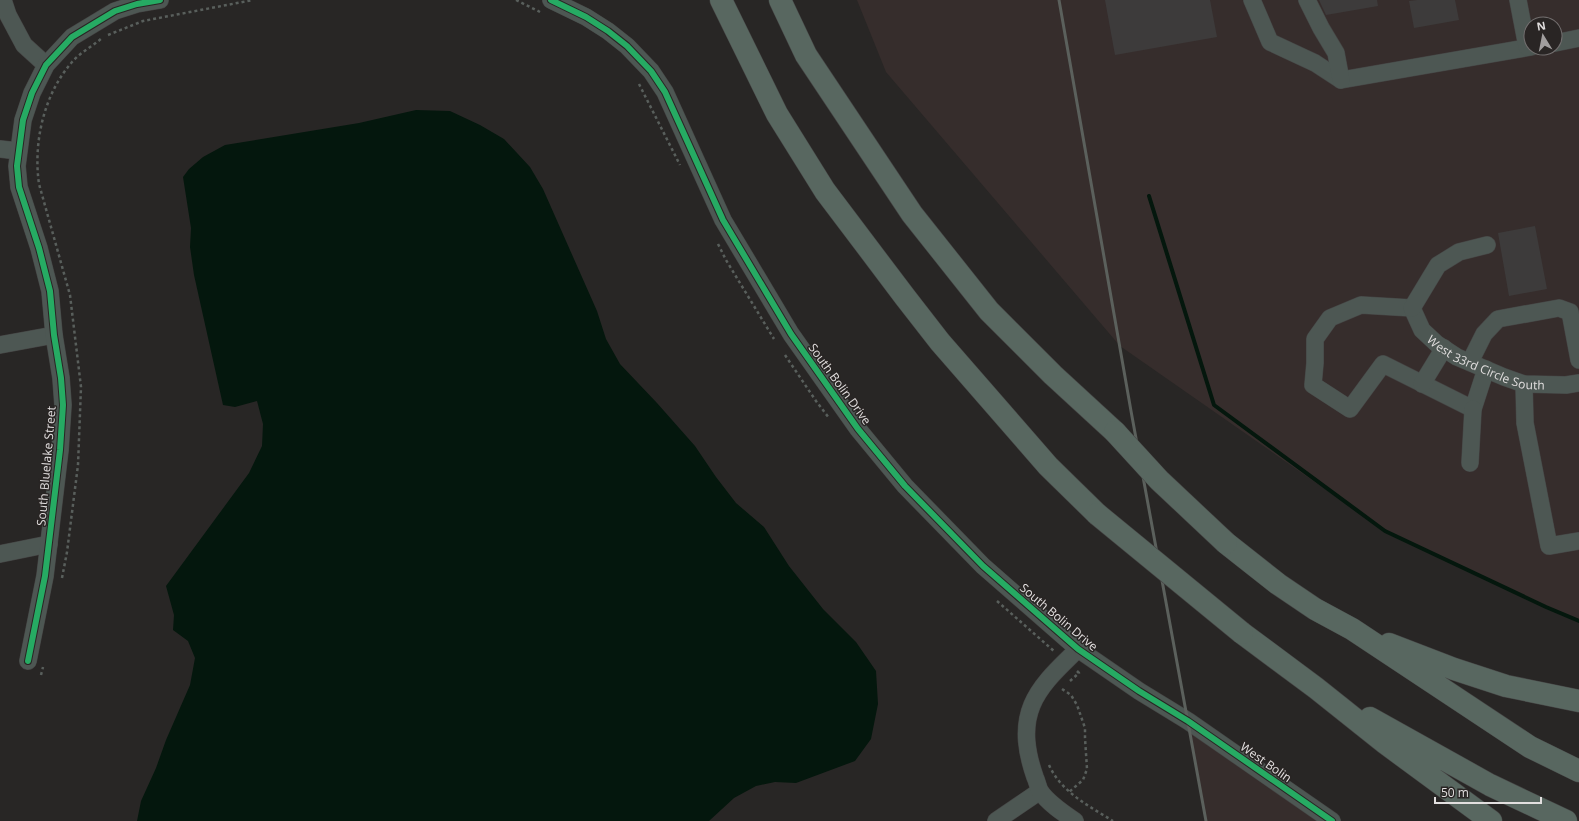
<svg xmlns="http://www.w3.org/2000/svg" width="1579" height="821" viewBox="0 0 1579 821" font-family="'Open Sans',sans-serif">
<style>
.built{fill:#362d2c;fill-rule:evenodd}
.water{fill:#04170d}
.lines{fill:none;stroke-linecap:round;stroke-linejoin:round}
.stream{stroke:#04170d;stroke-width:4}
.building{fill:#3d3b3b}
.minor-casing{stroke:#454444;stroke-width:18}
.highway-casing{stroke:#454444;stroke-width:23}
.path{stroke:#595f5c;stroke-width:2.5;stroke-dasharray:3 3;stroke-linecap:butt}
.minor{stroke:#4d5753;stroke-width:17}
.highway{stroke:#586760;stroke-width:22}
.rail{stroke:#5b605c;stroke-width:3}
.highway-bridge-casing{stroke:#454444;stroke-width:23;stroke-linecap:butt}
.highway-bridge{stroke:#586760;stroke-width:22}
.cycleway-casing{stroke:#292524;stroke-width:8}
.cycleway{stroke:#26ab63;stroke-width:6}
.labels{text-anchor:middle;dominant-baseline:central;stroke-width:3;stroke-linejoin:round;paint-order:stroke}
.street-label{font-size:12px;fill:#e2dfdf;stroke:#292524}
</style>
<rect width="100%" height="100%" fill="#282625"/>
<!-- built -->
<path class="built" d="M857 0H1579V621L1546 607 1385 531 1120 346 886 72ZM1531 24H1555V48H1531Z
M1186 710 1330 821H1206Z"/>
<!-- water -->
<path class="water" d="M416 110 450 111 480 125 504 139 530 167 543 189 597 311 606 339 620 364 657 403 695 446 716 477 736 503 764 527 789 566 823 609 856 642 876 671 878 704 871 739 855 761 796 783 775 782 756 786 734 798 709 821H137L141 801 156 768 166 740 190 685 195 658 188 641 173 630 174 615 166 586 249 473 262 446 263 424 257 401 235 407 223 405 194 275 190 247 191 228 183 177 189 169 203 157 225 145 359 123Z"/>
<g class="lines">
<!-- stream -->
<path class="stream" d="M1149 196 1214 405 1385 531 1546 607 1579 621"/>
</g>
<!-- building -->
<path class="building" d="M1105 0H1210L1217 37 1115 55Z
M1319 0H1377L1378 6 1326 15Z
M1417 0H1455L1459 20 1414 28 1409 1Z
M1535 226 1547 289 1509 296 1498 233Z"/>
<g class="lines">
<defs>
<g id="minor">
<path d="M3 0 8 15 24 45 46 65"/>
<path d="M551 0 586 17 608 31 627 46 651 71 665 92 723 220 791 334 858 429 905 486 983 566 1078 649 1139 691 1188 721 1332 821"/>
<path d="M1252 0 1270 42 1315 63 1341 80 1531 47"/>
<path d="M1307 0 1321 28 1336 53 1341 80"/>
<path d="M1518 0 1527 47"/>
<path d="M1555 43 1579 38"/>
<path d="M0 149 18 151"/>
<path d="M1412 308 1361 305 1330 318 1315 339V363L1313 385 1350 409 1383 364 1473 409 1486 369"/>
<path id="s1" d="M1412 308 1422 330 1437 344 1457 357 1504 377 1524 384 1566 385 1579 383"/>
<path d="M1412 308 1438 265 1459 252 1487 245"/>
<path d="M0 345 54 335"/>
<path d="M1470 362 1484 334 1498 319 1559 308 1570 312 1579 360"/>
<path d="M1422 384 1444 348"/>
<path d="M1524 384 1525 423 1549 546 1579 541"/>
<path d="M1470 463 1473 409"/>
<path d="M0 554 49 544"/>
<path d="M28 661 45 576 60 450 63 405 61 378 54 335 50 291 39 248 19 187 17 166 23 120 32 93 46 65 72 37 115 11 137 4 160 0"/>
<path d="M996 821 1040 791"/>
<path d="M1075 821C1063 813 1048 803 1040 791 1038 787 1037 781 1035 777 1027 754 1022 729 1032 705 1041 683 1061 666 1078 649"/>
</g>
<path id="highway" d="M721 0 777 114 825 191 905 297 940 342 1048 466 1097 514
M780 0 806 55 912 214 989 311 1053 375 1115 432
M1226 543 1278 584 1315 609 1352 629 1530 747 1579 771
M1242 633 1316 688 1385 743 1491 821
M1389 644 1454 669 1506 686 1579 701
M1370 718 1490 785 1566 821"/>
</defs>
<!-- minor casing -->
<use href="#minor" class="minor-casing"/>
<!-- highway casing -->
<use href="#highway" class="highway-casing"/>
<!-- path -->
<path class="path" d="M516 0 540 12
M108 35 143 21 253 0
M639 84 680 165
M718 244 726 260 774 339
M785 355 816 401 829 418
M62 578 67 552 78 465 81 387 70 295 39 184C33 142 44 93 73 61 81 52 93 46 102 38
M997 601 1055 652
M41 675 43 667
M1070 681 1079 673 1077 671
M1062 689 1071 695 1077 705 1085 728V738L1087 769 1083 780 1069 792
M1049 765C1061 792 1089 806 1113 821"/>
<!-- minor -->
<use href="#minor" class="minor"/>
<!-- highway -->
<use href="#highway" class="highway"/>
<!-- rail -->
<path class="rail" d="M1059 0 1131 411 1206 821"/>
<defs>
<path id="highway-bridge" d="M1115 432 1159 480 1226 543
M1097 514 1242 633"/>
</defs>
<!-- highway-bridge casing -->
<use href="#highway-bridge" class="highway-bridge-casing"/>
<!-- highway-bridge -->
<use href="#highway-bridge" class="highway-bridge"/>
<defs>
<path id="cycleway" d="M551 0 586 17 608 31 627 46 651 71 665 92 723 220 791 334 858 429 905 486 983 566 1078 649 1139 691 1188 721 1332 821
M28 661 45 576 60 450 63 405 61 378 54 335 50 291 39 248 19 187 17 166 23 120 32 93 46 65 72 37 115 11 137 4 160 0"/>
</defs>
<!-- cycleway casing -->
<use href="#cycleway" class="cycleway-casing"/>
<!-- cycleway -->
<use href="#cycleway" class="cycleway"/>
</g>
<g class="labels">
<!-- street labels -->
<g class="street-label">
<text stroke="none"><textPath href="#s1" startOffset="98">West 33rd Circle South</textPath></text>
<text transform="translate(840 384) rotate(54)">South Bolin Drive</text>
<text transform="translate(46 466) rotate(-85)">South Bluelake Street</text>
<text transform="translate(1059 617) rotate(40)">South Bolin Drive</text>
<text transform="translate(1266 762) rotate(35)">West Bolin</text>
</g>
</g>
<!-- north arrow -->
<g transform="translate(1543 36) rotate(350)"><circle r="19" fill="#292524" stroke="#736f6f"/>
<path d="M0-3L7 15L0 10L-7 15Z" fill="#a19e9e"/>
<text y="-6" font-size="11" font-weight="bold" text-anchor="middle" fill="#e2dfdf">N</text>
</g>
<!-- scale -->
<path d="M1435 797v6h106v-6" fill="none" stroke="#e2dfdf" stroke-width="2"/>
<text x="1441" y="797" font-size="12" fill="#e2dfdf" stroke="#292524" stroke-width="3" paint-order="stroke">50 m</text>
</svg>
